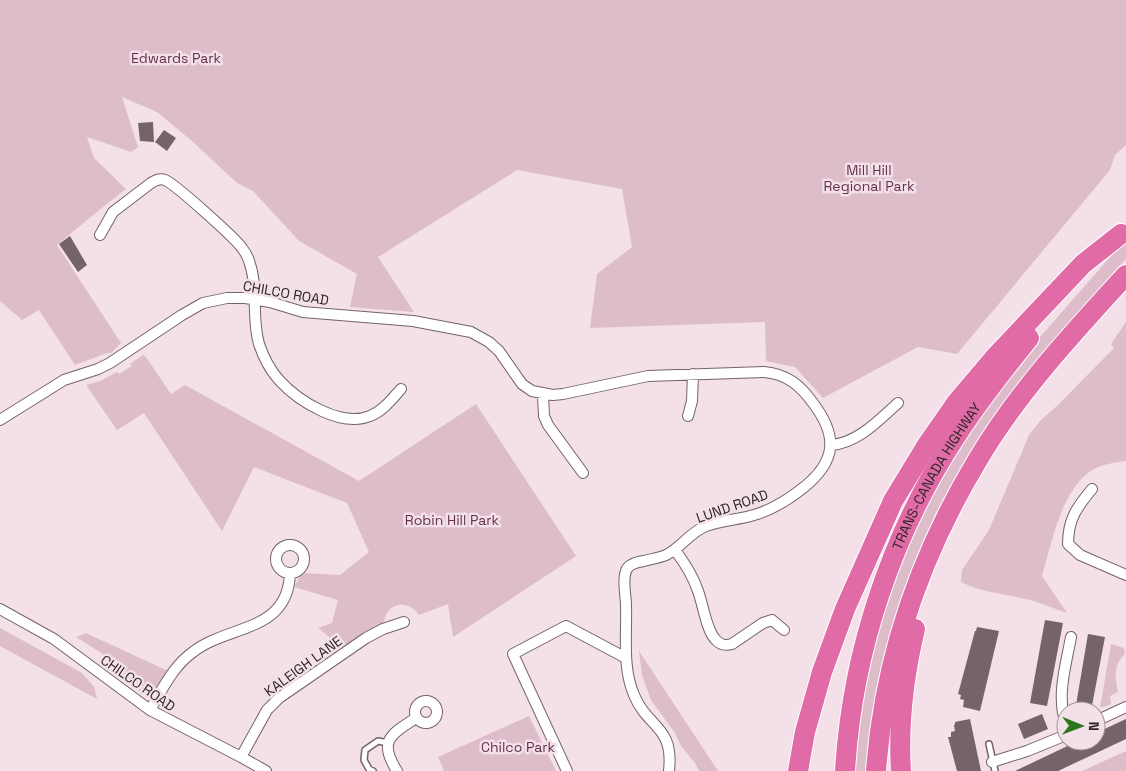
<svg xmlns="http://www.w3.org/2000/svg" width="1126" height="771" viewBox="0 0 1126 771" font-family="'Space Grotesk',sans-serif">
<style>
.green{fill:#debdcb}
.building{fill:#74646a}
.lines{fill:none;stroke-linecap:round;stroke-linejoin:round}
.lane-casing{stroke:#74636a;stroke-width:8}
.street-casing{stroke:#74636a;stroke-width:12}
.highway-casing{stroke:#fff;stroke-width:22}
.lane{stroke:#fff;stroke-width:5}
.street{stroke:#fff;stroke-width:10}
.highway{stroke:#e16ba6;stroke-width:20}
.labels{text-anchor:middle;dominant-baseline:central;stroke-width:5;stroke-linejoin:round;paint-order:stroke}
.park-label{font-size:14px;fill:#64334b;stroke:#f3e0e8}
.street-label{font-size:14px;fill:#2c2527;stroke:#f3e0e8}
</style>
<rect width="100%" height="100%" fill="#f3e0e8"/>
<!-- green -->
<path class="green" d="M0 0H1126V145L1115 155 1110 170 957 354 918 347 823 398 795 367 766 361 765 322 590 328 597 274 632 247 622 189 517 170 378 257 414 312 350 307 357 274 299 241 253 191 237 183 193 142 157 112 122 97 138 147 131 152 87 137 94 158 126 189C102 207 80 226 57 245L121 343 111 353H107L75 365 39 310 22 320 0 301Z
M1126 239V259C1077 314 1027 368 986 428 915 530 877 648 866 771H851L865 675 897 567 945 466 1040 337Z
M1126 322V461C1116 462 1105 464 1096 468 1062 485 1052 542 1042 576L1067 613C1055 609 1042 603 1030 600 1007 594 982 593 961 582L962 570 989 530 1029 435 1041 420 1058 405 1114 348 1111 344Z
M143 355 146 357 171 394 185 385 359 481 476 404 576 556 453 637 448 604 419 615C412 604 396 600 387 613 384 618 385 623 380 626 369 635 356 641 344 649L318 628 332 623 338 600 294 587 302 573 340 575 369 552 347 503 254 467 222 531 144 413 117 430 86 385 100 381 117 372 119 374 132 366 130 364Z
M0 628 82 673 94 687 97 699 0 646Z
M86 633 168 671 153 695 146 696 129 684 100 652 76 637Z
M1111 644 1124 648 1125 654C1113 665 1115 677 1118 692L1110 696 1111 704 1100 708Z
M639 651 718 771H699L695 763 681 746 675 733 651 700 642 675Z
M529 716 556 771H444L438 757Z
M1126 751V771H1082Z"/>
<!-- building -->
<path class="building" d="M153 122 154 142 140 141 138 123Z
M164 130 176 138 167 151 155 142Z
M70 236 87 265 78 272 59 244Z
M1045 620 1063 623 1047 706 1030 703Z
M977 627 999 631 980 711 963 707 964 700 960 699 961 695 958 694 975 631H976Z
M1088 634 1105 637 1091 711H1075Z
M1042 714 1048 729 1024 739 1018 724Z
M970 719 981 771H957L948 737H951V732L955 731 954 725 955 724V722Z
M1126 719V739L1058 771H1015L1078 741H1096V733Z"/>
<g class="lines">
<defs>
<path id="lane" d="M989 744 995 771
M373 771 369 769 364 760 365 750 378 741 388 743"/>
<path id="street" d="M100 235 113 212 151 183C156 180 160 178 165 180 175 184 235 238 242 248 245 252 248 257 249 261 259 288 251 317 259 344 263 356 271 371 279 380 298 401 341 428 370 416 383 411 392 399 401 389
M543 395 544 416 548 425 583 473
M688 416 692 401 693 374
M0 420 64 380 98 369 110 363 182 315 203 303 227 298H245L270 302 303 312 413 321 471 332 489 342 499 351 522 384 532 391 553 395 563 394 648 376 764 372C787 374 800 385 813 403 838 436 837 461 803 488 789 499 772 510 754 515 738 520 721 520 706 526 690 532 681 548 666 555 659 558 652 559 644 561 637 562 628 564 626 571 622 581 626 595 626 605 627 635 622 667 634 695 648 729 674 725 669 771
M831 445C858 443 879 420 898 403
M1092 489C1077 507 1068 519 1068 544L1080 555 1126 575
M276 559a14 14 0 1 1 28 0a14 14 0 1 1-28 0Z
M675 550C684 562 693 576 698 591 703 604 706 629 715 639 720 645 725 646 732 644L763 623 772 620 784 630
M0 609 54 639 150 710 241 757 266 771
M415 712a11 11 0 1 1 22 0a11 11 0 1 1-22 0Z
M150 710C162 690 173 666 193 652 229 624 288 633 290 573
M1096 721 1126 707
M1066 724C1056 696 1066 665 1071 637
M241 757 267 710 279 698 366 638 383 629 404 622
M992 762 1027 751 1066 735
M397 771C378 741 390 735 416 718
M567 771 513 654 566 626 626 658"/>
<g id="highway">
<path d="M798 771 805 732 822 672 845 609 893 501 927 445 957 402 996 356 1083 264 1121 234"/>
<path id="s1" d="M845 771C852 653 891 535 956 436 978 402 1003 370 1029 338"/>
<path d="M876 771C884 660 920 556 977 461 1017 393 1073 333 1126 275"/>
<path d="M901 771C898 724 904 675 915 629"/>
</g>
</defs>
<!-- lane casing -->
<use href="#lane" class="lane-casing"/>
<!-- street casing -->
<use href="#street" class="street-casing"/>
<!-- highway casing -->
<use href="#highway" class="highway-casing"/>
<!-- lane -->
<use href="#lane" class="lane"/>
<!-- street -->
<use href="#street" class="street"/>
<!-- highway -->
<use href="#highway" class="highway"/>
</g>
<g class="labels">
<!-- park labels -->
<g class="park-label">
<text x="176" y="58">Edwards Park</text>
<text x="869" y="170">Mill Hill<tspan x="869" dy="16">Regional Park</tspan></text>
<text x="452" y="520">Robin Hill Park</text>
<text x="518" y="747">Chilco Park</text>
</g>
<!-- street labels -->
<g class="street-label">
<text transform="translate(286 293) rotate(10)">CHILCO ROAD</text>
<text stroke="none"><textPath href="#s1" startOffset="312">TRANS-CANADA HIGHWAY</textPath></text>
<text transform="translate(732 506) rotate(-19)">LUND ROAD</text>
<text transform="translate(303 666) rotate(-36)">KALEIGH LANE</text>
<text transform="translate(138 683) rotate(35)">CHILCO ROAD</text>
</g>
</g>
<!-- north arrow -->
<g transform="translate(1081 726) rotate(91)"><circle r="24" fill="#f3e0e8" stroke="#a3959b"/>
<path d="M0-4L9 19L0 12L-9 19Z" fill="#2b771d"/>
<text y="-8" font-size="14" font-weight="bold" text-anchor="middle" fill="#2c2527">N</text>
</g>
</svg>
